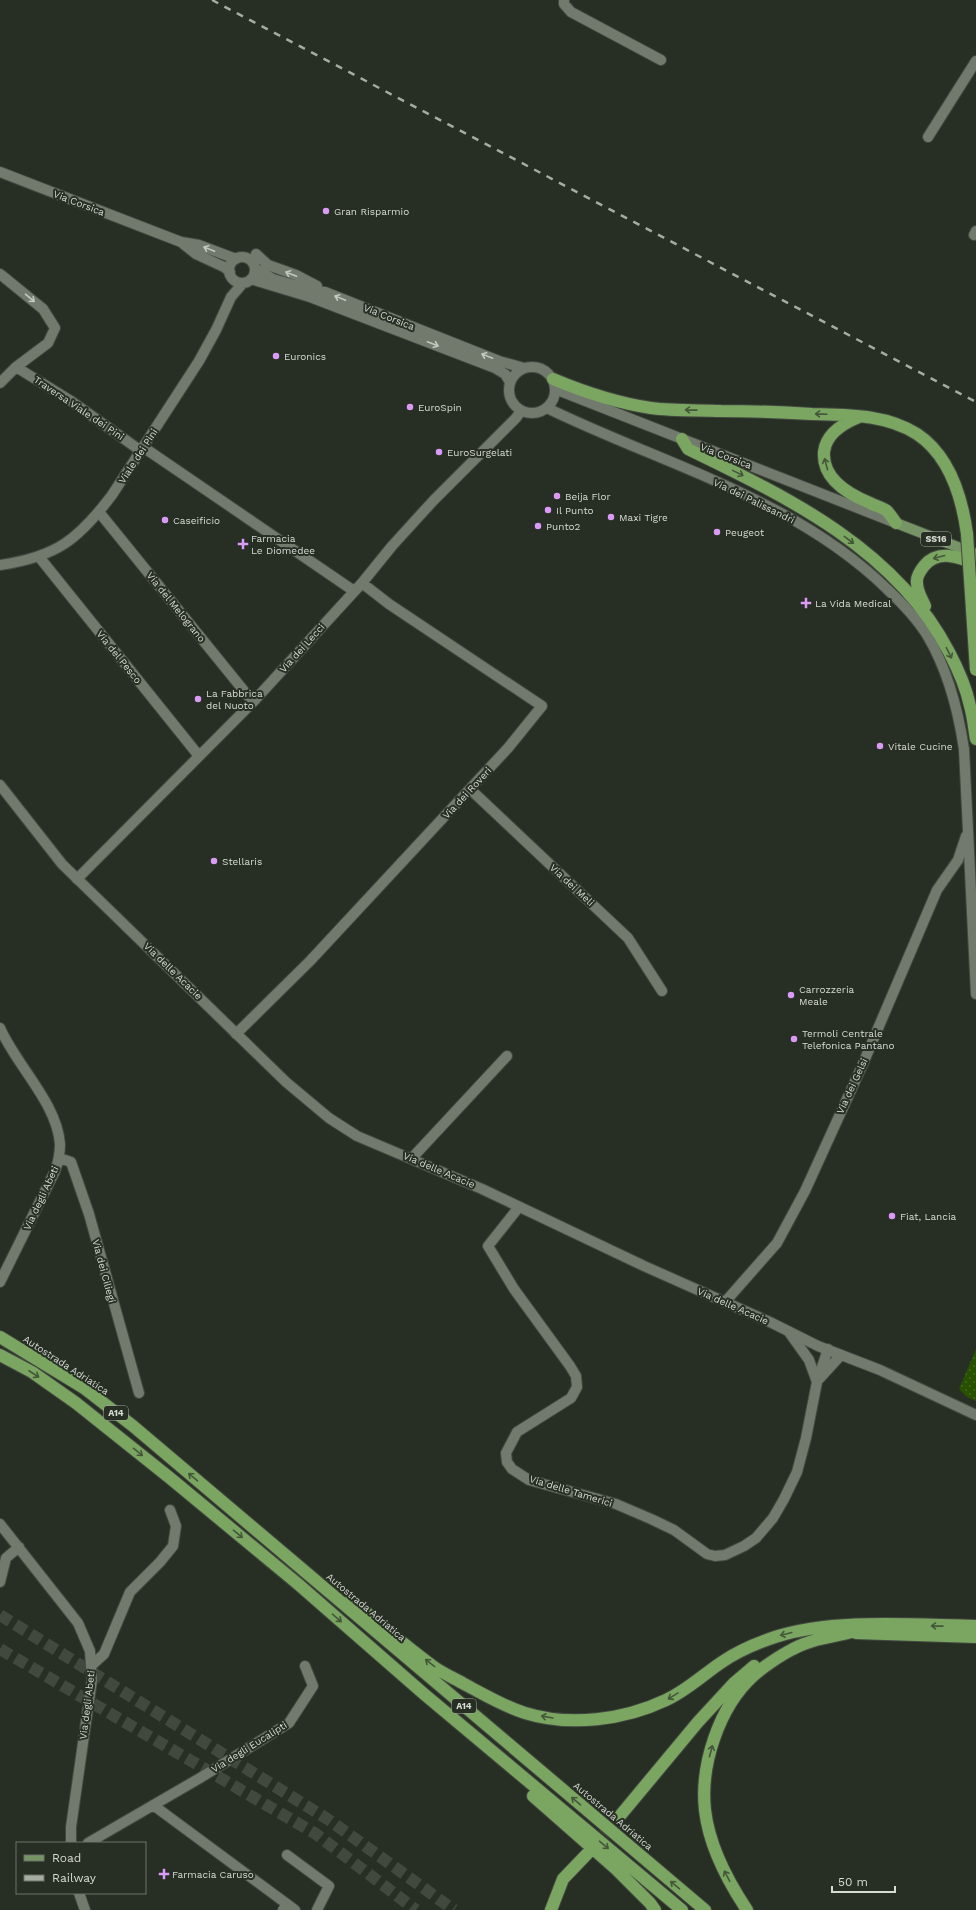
<svg xmlns="http://www.w3.org/2000/svg" width="976" height="1910" viewBox="0 0 976 1910" font-family="'Work Sans',sans-serif">
<style>
.grass{fill:url(#grass-dots)}
.lines{fill:none;stroke-linecap:round;stroke-linejoin:round}
.highway-tunnel{stroke:#41483e;stroke-width:12;stroke-dasharray:12 6;stroke-linecap:butt}
.street-casing{stroke:#434940;stroke-width:12}
.secondary-casing{stroke:#434940;stroke-width:12}
.primary-casing{stroke:#434940;stroke-width:12}
.highway-casing{stroke:#434940;stroke-width:14}
.street{stroke:#727a6d;stroke-width:10}
.secondary{stroke:#727a6d;stroke-width:10}
.primary{stroke:#779466;stroke-width:10}
.highway{stroke:#7ba662;stroke-width:12}
.rail{stroke:#a6aba3;stroke-width:2.5;stroke-dasharray:7 7;stroke-linecap:butt}
.highway-bridge-casing{stroke:#434940;stroke-width:14;stroke-linecap:butt}
.highway-bridge{stroke:#7ba662;stroke-width:12}
.oneway{stroke:#c2c8bf}
.oneway2{stroke:#445839}
.poi-dot{fill:#da9af6;stroke:#272e23;stroke-width:1.5}
.labels{text-anchor:middle;dominant-baseline:central;stroke-width:4;stroke-linejoin:round;paint-order:stroke}
.shield{fill:#272e23;stroke:#a2a79f;stroke-width:1}
.shield-label{font-size:9px;font-weight:bold;fill:#d6dbd4}
.street-label{font-size:10px;fill:#d6dbd4;stroke:#272e23}
.poi-label{font-size:10px;fill:#d6dbd4;stroke:#272e23;text-anchor:start}
</style>
<defs>
<pattern id="grass-dots" width="8" height="8" patternUnits="userSpaceOnUse"><rect width="8" height="8" fill="#275100"/><path d="M2 2h.1M6 6h.1" fill="none" stroke="#466924" stroke-width="1.8" stroke-linecap="round"/></pattern>
</defs>
<rect width="100%" height="100%" fill="#272e23"/>
<!-- grass -->
<path class="grass" d="M976 1349V1401L967 1397 959 1389Z"/>
<g class="lines">
<!-- highway-tunnel -->
<path class="highway-tunnel" d="M0 1615 329 1820 454 1910
M0 1649 316 1834 416 1910
M592 1848 619 1817"/>
<defs>
<path id="street" d="M564 0V4L571 12 661 60
M928 137 976 61
M974 235 976 231
M0 274 43 309 55 328 48 343 16 367 0 383
M16 367 71 401 141 451
M547 408C662 464 794 498 887 589 902 603 916 617 927 635 948 670 958 709 964 749L976 994
M143 447 354 591
M99 512 253 702
M40 558 199 756
M470 789 628 938 662 991
M77 879 253 702 362 583 392 546 433 501 516 418 521 411
M0 1028C16 1065 57 1103 60 1144 60 1154 58 1163 55 1171L0 1282
M236 1034 310 961 508 748 542 706 389 604 362 583
M59 1158 71 1162 89 1214 139 1393
M412 1158 507 1056
M519 1207 488 1246 514 1289 570 1366 576 1376 577 1387 571 1398 517 1432 506 1453 507 1462 512 1469 529 1480 616 1504 651 1519 674 1530 707 1554 715 1556 725 1555 744 1546 756 1538 773 1518 784 1499 797 1472 806 1438 817 1382 828 1349
M725 1302 777 1243 805 1191 862 1066 937 890 958 860 966 836
M789 1332 809 1360 817 1382
M819 1379 841 1355
M0 1524 78 1623 90 1651 92 1680 71 1827V1843
M0 1582 6 1558 19 1547
M92 1665 104 1654 130 1592 160 1562 173 1546 176 1526 170 1510
M153 1805 287 1904 283 1910
M88 1843 200 1778 289 1723 313 1686 305 1666
M287 1855 329 1886 317 1910
M79 1893 85 1910
M287 1904 295 1910"/>
<path id="secondary" d="M0 172 181 242 199 245 236 259
M181 242 196 254 224 267 230 272
M256 254 268 265 296 275 317 286
M229 270a13 13 0 1 1 26 0a13 13 0 1 1-26 0Z
M255 268 273 279 315 291 325 292 499 361 524 368
M251 279 310 297 495 368 505 374 510 382
M509 390a23 23 0 1 1 46 0a23 23 0 1 1-46 0Z
M555 389 896 523
M0 565C56 557 78 540 112 495L199 361 216 330 231 297 243 283
M0 785 62 864 286 1082 329 1118 357 1136 482 1189 644 1266 772 1323 818 1346 880 1370 976 1415"/>
<path id="primary" d="M896 523 976 554"/>
<path id="highway" d="M553 379C584 392 617 403 651 408 674 411 698 410 721 411 751 411 781 412 812 414 847 415 886 414 917 434 950 456 962 497 967 534
M859 417C844 423 826 433 824 452 822 479 848 494 870 503 875 506 882 507 887 511 890 514 893 519 896 523
M682 439 688 449C787 497 896 549 949 652 958 669 966 687 970 706 973 716 974 728 976 739
M925 606C922 599 917 592 917 583 916 577 920 571 924 566 938 549 959 557 976 564
M0 1337 84 1388 133 1426 705 1910
M0 1355 32 1372 76 1403 170 1478 298 1584 424 1694 682 1910
M351 1600C378 1622 405 1646 434 1667 444 1674 456 1679 466 1685 485 1695 505 1707 525 1713 570 1727 624 1720 666 1700 686 1691 704 1674 722 1662 738 1651 757 1643 775 1637 835 1618 913 1625 976 1626
M856 1633 976 1637
M533 1796 616 1869 650 1903 655 1910
M619 1817 698 1722 734 1683 754 1666
M551 1910 563 1879 587 1854
M747 1910C727 1880 709 1846 705 1810 700 1765 719 1707 753 1676 763 1667 781 1655 793 1649 810 1639 833 1637 852 1632"/>
</defs>
<!-- street casing -->
<use href="#street" class="street-casing"/>
<!-- secondary casing -->
<use href="#secondary" class="secondary-casing"/>
<!-- primary casing -->
<use href="#primary" class="primary-casing"/>
<!-- highway casing -->
<use href="#highway" class="highway-casing"/>
<!-- street -->
<use href="#street" class="street"/>
<!-- secondary -->
<use href="#secondary" class="secondary"/>
<!-- primary -->
<use href="#primary" class="primary"/>
<!-- highway -->
<use href="#highway" class="highway"/>
<!-- rail -->
<path class="rail" d="M212 0 976 402"/>
<defs>
<path id="highway-bridge" d="M967 534 976 670"/>
</defs>
<!-- highway-bridge casing -->
<use href="#highway-bridge" class="highway-bridge-casing"/>
<!-- highway-bridge -->
<use href="#highway-bridge" class="highway-bridge"/>
</g>
<!-- one-way arrows -->
<defs><path id="oneway-shaft" d="M-6 0H5M1.5-3L5.5 0L1.5 3" fill="none" stroke-width="1.6" stroke-linecap="round" stroke-linejoin="round"/></defs>
<g class="oneway">
<use href="#oneway-shaft" transform="translate(209 249) rotate(-158)"/>
<use href="#oneway-shaft" transform="translate(291 274) rotate(-159)"/>
<use href="#oneway-shaft" transform="translate(30 298) rotate(40)"/>
<use href="#oneway-shaft" transform="translate(340 298) rotate(-158)"/>
<use href="#oneway-shaft" transform="translate(433 344) rotate(21)"/>
<use href="#oneway-shaft" transform="translate(487 356) rotate(-158)"/>
</g>
<g class="oneway2">
<use href="#oneway-shaft" transform="translate(691 410) rotate(-179)"/>
<use href="#oneway-shaft" transform="translate(821 414) rotate(-178)"/>
<use href="#oneway-shaft" transform="translate(826 464) rotate(-105)"/>
<use href="#oneway-shaft" transform="translate(738 473) rotate(26)"/>
<use href="#oneway-shaft" transform="translate(849 540) rotate(37)"/>
<use href="#oneway-shaft" transform="translate(939 557) rotate(165)"/>
<use href="#oneway-shaft" transform="translate(949 653) rotate(63)"/>
<use href="#oneway-shaft" transform="translate(34 1374) rotate(33)"/>
<use href="#oneway-shaft" transform="translate(138 1452) rotate(39)"/>
<use href="#oneway-shaft" transform="translate(193 1477) rotate(-140)"/>
<use href="#oneway-shaft" transform="translate(238 1534) rotate(40)"/>
<use href="#oneway-shaft" transform="translate(337 1618) rotate(41)"/>
<use href="#oneway-shaft" transform="translate(937 1626) rotate(-179)"/>
<use href="#oneway-shaft" transform="translate(786 1634) rotate(166)"/>
<use href="#oneway-shaft" transform="translate(430 1663) rotate(-142)"/>
<use href="#oneway-shaft" transform="translate(673 1696) rotate(148)"/>
<use href="#oneway-shaft" transform="translate(547 1717) rotate(-170)"/>
<use href="#oneway-shaft" transform="translate(711 1751) rotate(-75)"/>
<use href="#oneway-shaft" transform="translate(576 1801) rotate(-140)"/>
<use href="#oneway-shaft" transform="translate(604 1845) rotate(40)"/>
<use href="#oneway-shaft" transform="translate(727 1876) rotate(-118)"/>
<use href="#oneway-shaft" transform="translate(675 1885) rotate(-140)"/>
</g>
<!-- markers -->
<g class="poi-dot">
<circle cx="326" cy="211" r="4"/>
<circle cx="276" cy="356" r="4"/>
<circle cx="410" cy="407" r="4"/>
<circle cx="439" cy="452" r="4"/>
<circle cx="557" cy="496" r="4"/>
<circle cx="548" cy="510" r="4"/>
<circle cx="611" cy="517" r="4"/>
<circle cx="165" cy="520" r="4"/>
<circle cx="538" cy="526" r="4"/>
<circle cx="717" cy="532" r="4"/>
<path d="M241 538h4v4h4v4h-4v4h-4v-4h-4v-4h4z"/>
<path d="M804 597h4v4h4v4h-4v4h-4v-4h-4v-4h4z"/>
<circle cx="198" cy="699" r="4"/>
<circle cx="880" cy="746" r="4"/>
<circle cx="214" cy="861" r="4"/>
<circle cx="791" cy="995" r="4"/>
<circle cx="794" cy="1039" r="4"/>
<circle cx="892" cy="1216" r="4"/>
<path d="M162 1868h4v4h4v4h-4v4h-4v-4h-4v-4h4z"/>
</g>
<g class="labels">
<!-- shield labels -->
<g class="shield">
<rect x="921" y="532" width="30" height="14" rx="3"/>
<rect x="104" y="1406" width="24" height="14" rx="3"/>
<rect x="452" y="1699" width="24" height="14" rx="3"/>
</g>
<g class="shield-label">
<text x="936" y="539">SS16</text>
<text x="116" y="1413">A14</text>
<text x="464" y="1706">A14</text>
</g>
<!-- street labels -->
<g class="street-label">
<text transform="translate(79 203) rotate(21)">Via Corsica</text>
<text transform="translate(389 317) rotate(22)">Via Corsica</text>
<text transform="translate(79 408) rotate(34)">Traversa Viale dei Pini</text>
<text transform="translate(138 456) rotate(-57)">Viale dei Pini</text>
<text transform="translate(726 456) rotate(21)">Via Corsica</text>
<text transform="translate(754 501) rotate(26)">Via dei Palissandri</text>
<text transform="translate(176 607) rotate(51)">Via del Melograno</text>
<text transform="translate(302 648) rotate(-48)">Via dei Lecci</text>
<text transform="translate(119 657) rotate(51)">Via del Pesco</text>
<text transform="translate(467 793) rotate(-47)">Via dei Roveri</text>
<text transform="translate(572 885) rotate(43)">Via dei Meli</text>
<text transform="translate(173 971) rotate(44)">Via delle Acacie</text>
<text transform="translate(852 1086) rotate(-65)">Via dei Gelsi</text>
<text transform="translate(439 1170) rotate(23)">Via delle Acacie</text>
<text transform="translate(41 1198) rotate(-65)">Via degli Abeti</text>
<text transform="translate(104 1271) rotate(75)">Via dei Ciliegi</text>
<text transform="translate(733 1306) rotate(24)">Via delle Acacie</text>
<text transform="translate(66 1365) rotate(33)">Autostrada Adriatica</text>
<text transform="translate(571 1491) rotate(17)">Via delle Tamerici</text>
<text transform="translate(366 1607) rotate(40)">Autostrada Adriatica</text>
<text transform="translate(87 1705) rotate(-83)">Via degli Abeti</text>
<text transform="translate(249 1747) rotate(-32)">Via degli Eucalipti</text>
<text transform="translate(613 1816) rotate(40)">Autostrada Adriatica</text>
</g>
<!-- poi labels -->
<g class="poi-label">
<text x="334" y="211">Gran Risparmio</text>
<text x="284" y="356">Euronics</text>
<text x="418" y="407">EuroSpin</text>
<text x="447" y="452">EuroSurgelati</text>
<text x="565" y="496">Beija Flor</text>
<text x="556" y="510">Il Punto</text>
<text x="619" y="517">Maxi Tigre</text>
<text x="173" y="520">Caseificio</text>
<text x="546" y="526">Punto2</text>
<text x="725" y="532">Peugeot</text>
<text x="251" y="538">Farmacia<tspan x="251" dy="12">Le Diomedee</tspan></text>
<text x="815" y="603">La Vida Medical</text>
<text x="206" y="693">La Fabbrica<tspan x="206" dy="12">del Nuoto</tspan></text>
<text x="888" y="746">Vitale Cucine</text>
<text x="222" y="861">Stellaris</text>
<text x="799" y="989">Carrozzeria<tspan x="799" dy="12">Meale</tspan></text>
<text x="802" y="1033">Termoli Centrale<tspan x="802" dy="12">Telefonica Pantano</tspan></text>
<text x="900" y="1216">Fiat, Lancia</text>
<text x="172" y="1874">Farmacia Caruso</text>
</g>
</g>
<!-- legend -->
<rect x="16" y="1842" width="130" height="52" fill="#272e23" stroke="#6d736a"/>
<rect x="24" y="1855" width="20" height="6" fill="#779466" stroke="#6d736a"/>
<text x="52" y="1862" font-size="12" fill="#d6dbd4">Road</text>
<rect x="24" y="1875" width="20" height="6" fill="#a6aba3" stroke="#6d736a"/>
<text x="52" y="1882" font-size="12" fill="#d6dbd4">Railway</text>
<!-- scale -->
<path d="M832 1886v6h63v-6" fill="none" stroke="#d6dbd4" stroke-width="2"/>
<text x="838" y="1886" font-size="12" fill="#d6dbd4" stroke="#272e23" stroke-width="3" paint-order="stroke">50 m</text>
</svg>
